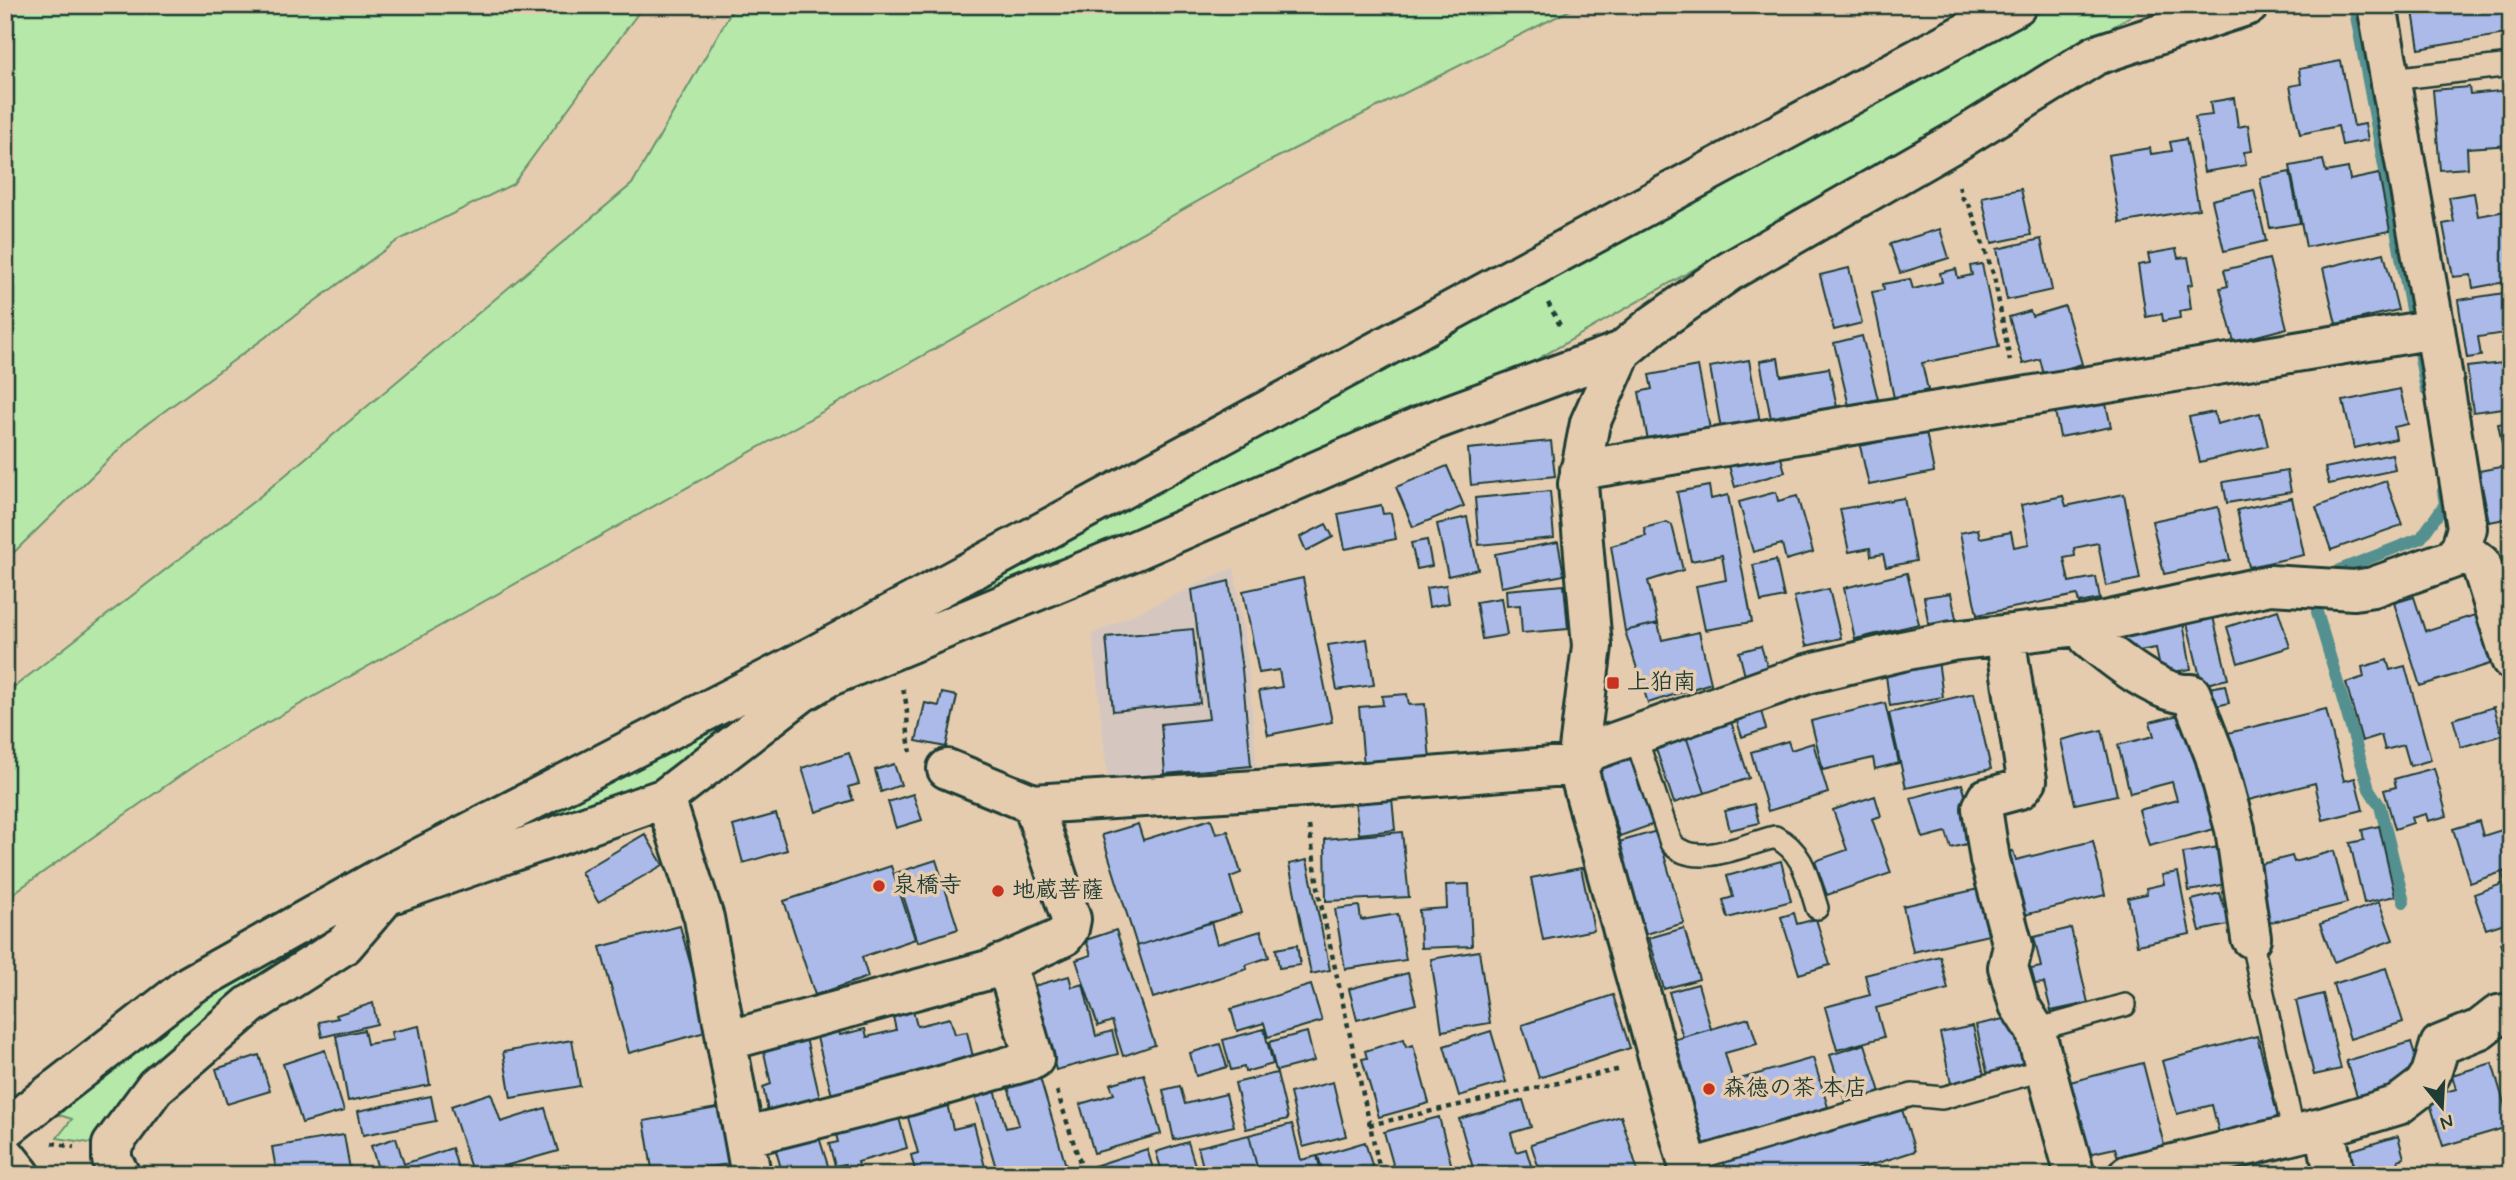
<svg xmlns="http://www.w3.org/2000/svg" width="2516" height="1180" viewBox="0 0 2516 1180" font-family="Mynerve,'Klee One',sans-serif">
<style>
.built{fill:#d5c7c0}
.green{fill:#b5e8a9;stroke:#6a926e;stroke-width:2}
.lines{fill:none;stroke-linecap:round;stroke-linejoin:round}
.stream{stroke:#53908f;stroke-width:12}
.building{fill:#acbaea;stroke:#1f3d34;stroke-width:2}
.service-casing{stroke:#1f3d34;stroke-width:26}
.minor-casing{stroke:#1f3d34;stroke-width:44}
.trunk-casing{stroke:#1f3d34;stroke-width:44}
.path{stroke:#1f3d34;stroke-width:4.5;stroke-dasharray:5 5;stroke-linecap:butt}
.service{stroke:#e6ccae;stroke-width:21}
.minor{stroke:#e6ccae;stroke-width:38}
.trunk{stroke:#e6ccae;stroke-width:38}
.poi-dot{fill:#c8321e;stroke:#e6ccae;stroke-width:2.5}
.labels{text-anchor:middle;dominant-baseline:central;stroke-width:7;stroke-linejoin:round;paint-order:stroke}
.poi-label{font-size:23px;font-weight:bold;fill:#1f3d34;stroke:#e6ccae;text-anchor:start}
</style>
<rect width="100%" height="100%" fill="#e6ccae"/>
<filter id="ink" filterUnits="userSpaceOnUse"><feTurbulence type="fractalNoise" baseFrequency=".0143" numOctaves="2"/><feDisplacementMap in="SourceGraphic" scale="14" xChannelSelector="R" yChannelSelector="G"/><feConvolveMatrix kernelMatrix="1 2 1 2 8 2 1 2 1" color-interpolation-filters="sRGB"/></filter>
<g filter="url(#ink)">
<!-- built -->
<path class="built" d="M1234 567 1248 661 1257 770 1108 784 1092 634Z"/>
<!-- green -->
<path class="green" d="M5 5H644L513 184 397 241 140 429 5 561Z
M735 5H1580L1268 162 208 756 5 899V694L258 498 632 184Z
M2054 5H2148L2069 54 1534 361 913 630 868 640Z
M777 694 657 787 421 876Z
M331 925V934L103 1145 57 1138 72 1119 59 1115 116 1057 230 979Z"/>
<g class="lines">
<!-- stream -->
<path class="stream" d="M2355 11 2426 390
M2339 570 2421 538 2445 504 2443 491
M2317 612 2369 789 2380 806 2404 902"/>
</g>
<!-- building -->
<path class="building" d="M2412 5H2511V33L2419 49Z
M2341 61 2354 126 2365 124 2368 140 2342 145 2338 126 2300 134 2290 86 2301 84 2299 69Z
M2469 87 2470 94 2509 90 2511 145 2467 148 2468 168 2440 170 2433 90Z
M2234 98 2238 127 2248 125 2252 151 2244 152 2246 165 2204 172 2195 117 2212 115 2210 102Z
M2186 139 2199 209 2120 223 2108 155 2150 148 2151 154 2172 151 2170 142Z
M2323 160 2326 172 2348 168 2350 180 2379 174 2390 231 2306 247 2290 166Z
M2290 172 2300 223 2270 228 2260 178Z
M2021 189 2031 235 1992 243 1982 197Z
M2254 190 2266 241 2224 251 2212 200Z
M2474 193 2478 216 2511 210V281L2473 288 2471 275 2453 277 2443 224 2454 222 2449 197Z
M1940 229 1949 258 1900 273 1890 244Z
M2041 239 2052 290 2007 300 1997 249Z
M2176 249 2178 258 2188 257 2193 284 2188 285 2191 309 2179 311 2180 318 2163 321 2162 314 2146 317 2138 265 2150 263 2148 254Z
M2384 253 2398 310 2336 324 2323 268Z
M2269 259 2287 328 2234 342 2220 288 2228 286 2224 270Z
M1982 264 1999 347 1922 363 1928 390 1894 398 1872 292 1884 290 1883 284 1910 279 1913 289 1942 282 1940 273 1956 269 1958 278 1972 275 1970 266Z
M1849 268 1862 323 1834 330 1820 275Z
M2511 292V332L2478 337 2481 356 2467 358 2458 300Z
M2065 306 2082 364 2044 375 2040 359 2023 364 2009 317 2030 311 2032 316Z
M1862 336 1878 399 1849 406 1834 343Z
M1778 358 1781 376 1829 368 1838 412 1772 424 1760 361Z
M1749 360 1760 422 1721 429 1710 367Z
M2511 362V407L2473 412 2467 367Z
M1698 366 1710 429 1648 441 1639 392 1652 389 1649 375Z
M2400 389 2408 424 2394 427 2396 439 2354 448 2343 401Z
M2104 395 2111 427 2060 437 2054 406Z
M2214 412 2217 424 2260 413 2268 446 2200 462 2189 417Z
M2511 422V447L2503 449 2498 424Z
M1926 432 1934 472 1869 485 1860 446Z
M1551 441 1555 476 1471 485 1468 449Z
M1779 450 1785 472 1735 487 1729 466Z
M2392 454 2395 470 2329 484 2325 468Z
M2511 465V518L2489 522 2479 471Z
M1447 466 1464 506 1413 527 1396 487Z
M2287 471 2291 492 2227 503 2223 482Z
M2386 481 2402 525 2331 550 2316 507Z
M1709 486 1711 499 1728 495 1752 622 1705 630 1696 586 1726 580 1722 555 1691 561 1677 492Z
M1550 491 1554 538 1479 545 1475 498Z
M1776 492 1778 501 1797 496 1813 552 1786 560 1782 544 1753 552 1739 502Z
M2124 494 2140 579 2106 586 2098 543 2074 548 2075 556 2064 558 2069 582 2096 577 2100 599 2079 603 2077 595 1977 615 1960 533 1978 529 1980 538 2011 532 2014 547 2029 544 2021 505 2063 496 2066 506Z
M1904 498 1916 561 1886 567 1883 554 1871 556 1870 548 1849 552 1840 509Z
M2292 498 2304 555 2249 567 2237 510Z
M1381 505 1383 514 1391 513 1396 539 1345 549 1338 514Z
M2218 507 2230 560 2164 574 2152 521Z
M1467 517 1478 569 1448 576 1437 524Z
M1667 522 1672 525 1683 570 1648 581 1658 623 1625 631 1611 546 1646 536 1644 528Z
M1326 524 1333 537 1306 551 1300 537Z
M1427 540 1432 566 1417 569 1411 543Z
M1558 542 1564 575 1501 587 1495 554Z
M1776 560 1784 597 1761 602 1753 565Z
M1907 573 1919 624 1855 639 1844 588Z
M1303 578 1332 722 1268 735 1259 691 1282 687 1279 670 1259 673 1243 591Z
M1229 581 1242 669 1251 766 1165 774 1161 724 1209 719 1192 590Z
M1446 585 1449 603 1429 607 1426 588Z
M1564 585 1568 629 1522 633 1520 605 1507 606 1506 590Z
M1829 589 1841 638 1806 646 1794 597Z
M1951 593 1957 624 1929 628 1924 597Z
M2414 597 2425 631 2478 614 2493 663 2420 686 2394 603Z
M1501 598 1507 635 1482 639 1476 602Z
M2278 610 2290 647 2238 663 2227 627Z
M2213 617 2228 679 2202 685 2187 623Z
M2183 622 2191 669 2161 674 2156 648 2127 653 2123 632Z
M1658 623 1662 640 1699 632 1711 683 1648 703 1625 631Z
M1193 629 1200 703 1113 711 1106 637Z
M1367 639 1374 685 1337 690 1328 645Z
M1761 646 1768 669 1745 676 1739 652Z
M1938 660 1943 697 1890 706 1885 668Z
M2387 660 2390 670 2405 666 2431 760 2410 766 2404 745 2385 750 2381 735 2362 741 2346 683 2364 677 2362 667Z
M2225 685 2229 703 2208 708 2204 689Z
M942 693 957 696 946 747 916 741 925 703 939 706Z
M1974 693 1991 769 1906 788 1889 713Z
M1407 694 1409 705 1425 704 1430 760 1364 766 1359 707 1383 705 1382 696Z
M1885 703 1899 763 1875 769 1873 758 1823 770 1811 721Z
M1759 704 1766 729 1742 737 1734 712Z
M2494 707 2502 735 2461 747 2453 719Z
M2326 709 2344 781 2355 778 2363 810 2323 820 2315 783 2241 802 2224 734Z
M2187 713 2218 828 2149 846 2139 810 2177 800 2172 782 2130 793 2118 745 2154 736 2150 722Z
M1729 715 1749 778 1705 793 1684 730Z
M1684 730 1705 793 1674 803 1653 740Z
M2102 730 2117 795 2075 804 2061 740Z
M1788 741 1791 750 1813 743 1828 793 1768 811 1751 752Z
M849 753 859 784 848 787 853 800 816 812 802 768Z
M1630 758 1654 824 1620 836 1597 769Z
M894 764 901 785 881 792 875 770Z
M2434 768 2447 816 2428 821 2426 814 2411 818 2413 823 2395 829 2384 790 2396 787 2394 779Z
M1962 784 1978 841 1951 848 1946 832 1923 838 1911 798Z
M913 794 922 820 896 828 888 802Z
M1875 796 1881 816 1872 819 1891 873 1827 895 1815 861 1847 850 1833 810Z
M1392 798 1395 830 1359 834 1355 802Z
M1754 804 1759 823 1730 830 1725 811Z
M776 814 787 850 743 863 733 826Z
M1211 819 1216 834 1228 831 1241 873 1230 877 1241 913 1137 946 1102 835 1138 824 1143 840Z
M2479 821 2483 836 2511 827V869L2470 883 2453 829Z
M2379 826 2395 896 2364 903 2350 843 2364 840 2362 830Z
M1657 831 1684 923 1646 934 1619 842Z
M1402 832 1409 897 1326 901 1325 839Z
M645 834 663 865 598 902 581 872Z
M2093 841 2105 895 2016 917 2001 854 2013 851 2016 860Z
M2219 847 2227 884 2189 891 2183 853Z
M2334 851 2347 903 2265 924 2250 867 2292 856 2294 862Z
M936 860 958 929 918 942 896 873Z
M1307 860 1330 970 1311 974 1289 864Z
M1781 861 1791 901 1728 918 1723 900 1733 897 1727 876Z
M891 866 915 939 862 957 868 977 815 995 784 901Z
M1581 868 1594 930 1543 940 1531 878Z
M2511 870V921L2486 929 2474 894 2505 883 2502 873Z
M2178 872 2190 934 2137 945 2128 898 2147 894 2146 888 2164 884 2162 875Z
M1469 884 1472 946 1421 948 1419 910 1447 908 1446 885Z
M1983 888 1993 934 1913 952 1903 906Z
M2220 893 2224 907 2234 905 2237 923 2200 931 2192 900Z
M2379 902 2393 940 2334 962 2320 924Z
M1359 906 1361 920 1398 914 1406 960 1345 969 1335 909Z
M1794 913 1797 924 1816 919 1830 965 1799 974 1781 917Z
M1211 922 1217 944 1261 931 1269 957 1246 965 1247 969 1153 998 1137 946Z
M680 926 709 1031 629 1053 600 947Z
M1684 928 1699 979 1664 989 1649 938Z
M2071 928 2088 1003 2051 1011 2044 983 2035 984 2031 969 2041 967 2034 937Z
M1116 930 1155 1045 1123 1056 1112 1021 1098 1026 1076 960 1091 955 1086 940Z
M2511 940V978L2500 943Z
M1297 945 1300 965 1279 968 1276 949Z
M1479 951 1490 1023 1442 1031 1431 959Z
M1940 956 1948 989 1876 1008 1884 1037 1837 1050 1825 1007 1870 995 1865 975Z
M2386 968 2403 1022 2350 1039 2333 984Z
M1408 973 1416 1004 1357 1020 1349 989Z
M1069 976 1072 987 1083 984 1096 1036 1112 1031 1118 1054 1056 1070 1034 986Z
M1698 984 1711 1029 1683 1037 1669 992Z
M1311 985 1322 1021 1268 1037 1264 1023 1237 1031 1231 1009Z
M2323 994 2341 1069 2314 1075 2296 1001Z
M1613 995 1630 1048 1539 1078 1522 1025Z
M373 1003 377 1024 322 1037 319 1022 338 1018 336 1015Z
M912 1007 917 1026 950 1018 955 1034 967 1032 975 1065 834 1103 815 1030 837 1024 840 1035 865 1029 867 1037 896 1030 892 1012Z
M2017 1016 2038 1065 1988 1076 1976 1025Z
M1749 1018 1757 1044 1725 1053 1733 1081 1813 1058 1828 1107 1704 1144 1673 1040Z
M419 1026 430 1085 348 1101 336 1036 364 1030 367 1044 393 1040 391 1032Z
M1973 1026 1984 1075 1951 1083 1940 1033Z
M1264 1029 1273 1064 1245 1072 1244 1067 1231 1070 1223 1040Z
M1491 1031 1506 1082 1459 1096 1444 1046Z
M1307 1032 1314 1061 1276 1071 1269 1042Z
M2257 1036 2278 1117 2219 1133 2212 1105 2177 1114 2162 1061Z
M806 1038 820 1099 768 1111 763 1087 771 1084 763 1048Z
M1404 1039 1406 1047 1413 1045 1429 1103 1379 1117 1362 1059 1367 1058 1365 1051Z
M572 1040 580 1086 511 1098 503 1052Z
M2411 1042 2419 1068 2410 1071 2411 1078 2390 1084 2392 1091 2359 1102 2346 1061Z
M1220 1044 1227 1067 1196 1076 1190 1053Z
M1865 1044 1882 1099 1848 1111 1830 1055Z
M325 1050 344 1111 302 1123 283 1064Z
M259 1055 270 1091 227 1104 216 1069Z
M2143 1063 2164 1145 2118 1158 2115 1148 2088 1154 2070 1082Z
M2492 1063 2511 1126 2443 1146 2428 1097 2456 1089 2452 1075Z
M1038 1071 1066 1166 1037 1175H998L973 1089 993 1083 1006 1128 1019 1125 1006 1080Z
M1277 1073 1288 1119 1246 1129 1235 1083Z
M1144 1074 1161 1134 1094 1153 1080 1104 1114 1094 1110 1084Z
M1333 1082 1346 1136 1303 1147 1290 1093Z
M1180 1086 1185 1104 1226 1094 1234 1126 1174 1140 1163 1090Z
M491 1093 501 1122 545 1108 558 1151 473 1175 451 1106Z
M431 1096 436 1121 363 1135 358 1111Z
M1523 1100 1531 1127 1511 1133 1516 1152 1526 1149 1534 1175H1475L1459 1119Z
M1899 1100 1915 1151 1840 1175H1728L1722 1157Z
M947 1104 953 1129 974 1124 987 1175H916L911 1155 918 1153 905 1107Z
M728 1106 737 1163 653 1175 644 1121Z
M897 1110 907 1148 858 1162 861 1173 854 1175H848L845 1164 835 1166 829 1144 838 1142 834 1127Z
M1621 1116 1639 1175H1541L1531 1144Z
M1439 1117 1454 1175H1396L1384 1132Z
M1292 1124 1301 1160 1317 1156 1322 1175H1259L1249 1135Z
M817 1131 830 1172 796 1175 795 1172 783 1175 774 1144Z
M344 1135 351 1175H277L272 1147Z
M1249 1135 1259 1175H1205L1198 1147Z
M2398 1136 2404 1158 2398 1160 2402 1175H2349L2342 1153Z
M396 1138 404 1164 452 1148 460 1175H380L371 1146Z
M1188 1142 1198 1175H1163L1156 1152Z
M1365 1142 1375 1175H1324L1318 1156Z
M1147 1149 1155 1175H1093L1091 1167Z
M568 1165 569 1174 583 1171 584 1175H548L547 1168Z"/>
<g class="lines">
<defs>
<path id="service" d="M2392 79 2511 65
M1635 735 1671 843C1695 870 1745 844 1775 837 1804 851 1808 880 1817 908
M2251 938 2294 1135
M2035 1030 2125 1005
M1688 1161 1912 1095 1942 1098 2046 1069"/>
<path id="minor" d="M1622 351 1590 423 1578 484 1592 646 1577 765 1691 1175
M1580 470 2435 329
M2461 548 2481 564 2511 660
M2087 625 2089 638C2114 658 2159 696 2191 694L2215 756 2235 829 2251 938
M2005 635 2027 780 2020 789 1987 798 1982 808 1990 860 2013 946 2008 967 2019 1005 2035 1030 2075 1175
M821 664 828 677 1136 550 1432 421 1622 351 1653 325 1730 271 1955 142 2096 55 2249 5
M947 769 1033 804 1304 787 1577 765 1593 750 1807 674 1902 651 1952 641 2087 625 2270 585 2354 590 2373 587 2452 559 2461 548 2467 528 2435 329 2377 5
M665 798 704 918 751 1175
M394 893 665 798 801 693 828 677
M726 1041 992 969 1063 937 1069 929 1071 919 1033 804
M2325 1127 2334 1175
M5 1129 190 985 377 880 817 654 2017 5
M744 1137 903 1097 1034 1059 1012 983 1001 964
M120 1175 112 1160V1145L155 1087 250 1005 344 945 386 896 377 880
M2128 1175 2325 1127 2398 1105 2423 1086 2431 1074 2440 1045 2480 1029 2498 1015 2511 1013"/>
<path id="trunk" d="M5 1155 21 1175"/>
</defs>
<!-- service casing -->
<use href="#service" class="service-casing"/>
<!-- minor casing -->
<use href="#minor" class="minor-casing"/>
<!-- trunk casing -->
<use href="#trunk" class="trunk-casing"/>
<!-- path -->
<path class="path" d="M1959 186 1962 197 1970 207 1994 276 2010 361
M1548 303 1562 329
M903 689C910 713 905 730 911 752
M1309 826 1320 900 1381 1175
M1057 1091 1084 1175
M1369 1125 1621 1069
M52 1143 74 1147"/>
<!-- service -->
<use href="#service" class="service"/>
<!-- minor -->
<use href="#minor" class="minor"/>
<!-- trunk -->
<use href="#trunk" class="trunk"/>
</g>
</g>
<!-- markers -->
<g class="poi-dot">
<rect x="1606" y="676" width="14" height="14" rx="3.5"/>
<circle cx="879" cy="886" r="7"/>
<circle cx="998" cy="891" r="7"/>
<circle cx="1709" cy="1089" r="7"/>
</g>
<g class="labels">
<!-- poi labels -->
<g class="poi-label">
<text x="1627" y="683">上狛南</text>
<text x="893" y="886">泉橋寺</text>
<text x="1012" y="891">地蔵菩薩</text>
<text x="1723" y="1089">森徳の茶 本店</text>
</g>
</g>
<!-- margin -->
<rect width="2516" height="1180" fill="none" stroke="#e6ccae" stroke-width="28"/>
<rect x="14" y="14" width="2488" height="1152" fill="none" stroke="#1f3d34" stroke-width="2.5" filter="url(#ink)"/>
<!-- north arrow -->
<g transform="translate(2442 1107) rotate(162)" stroke="#e6ccae" stroke-width="5" paint-order="stroke">
<path d="M0-5L12 26L0 18L-12 26Z" fill="#1f3d34"/>
<text y="-10" font-size="19" font-weight="bold" text-anchor="middle" fill="#1f3d34">N</text>
</g>
</svg>
